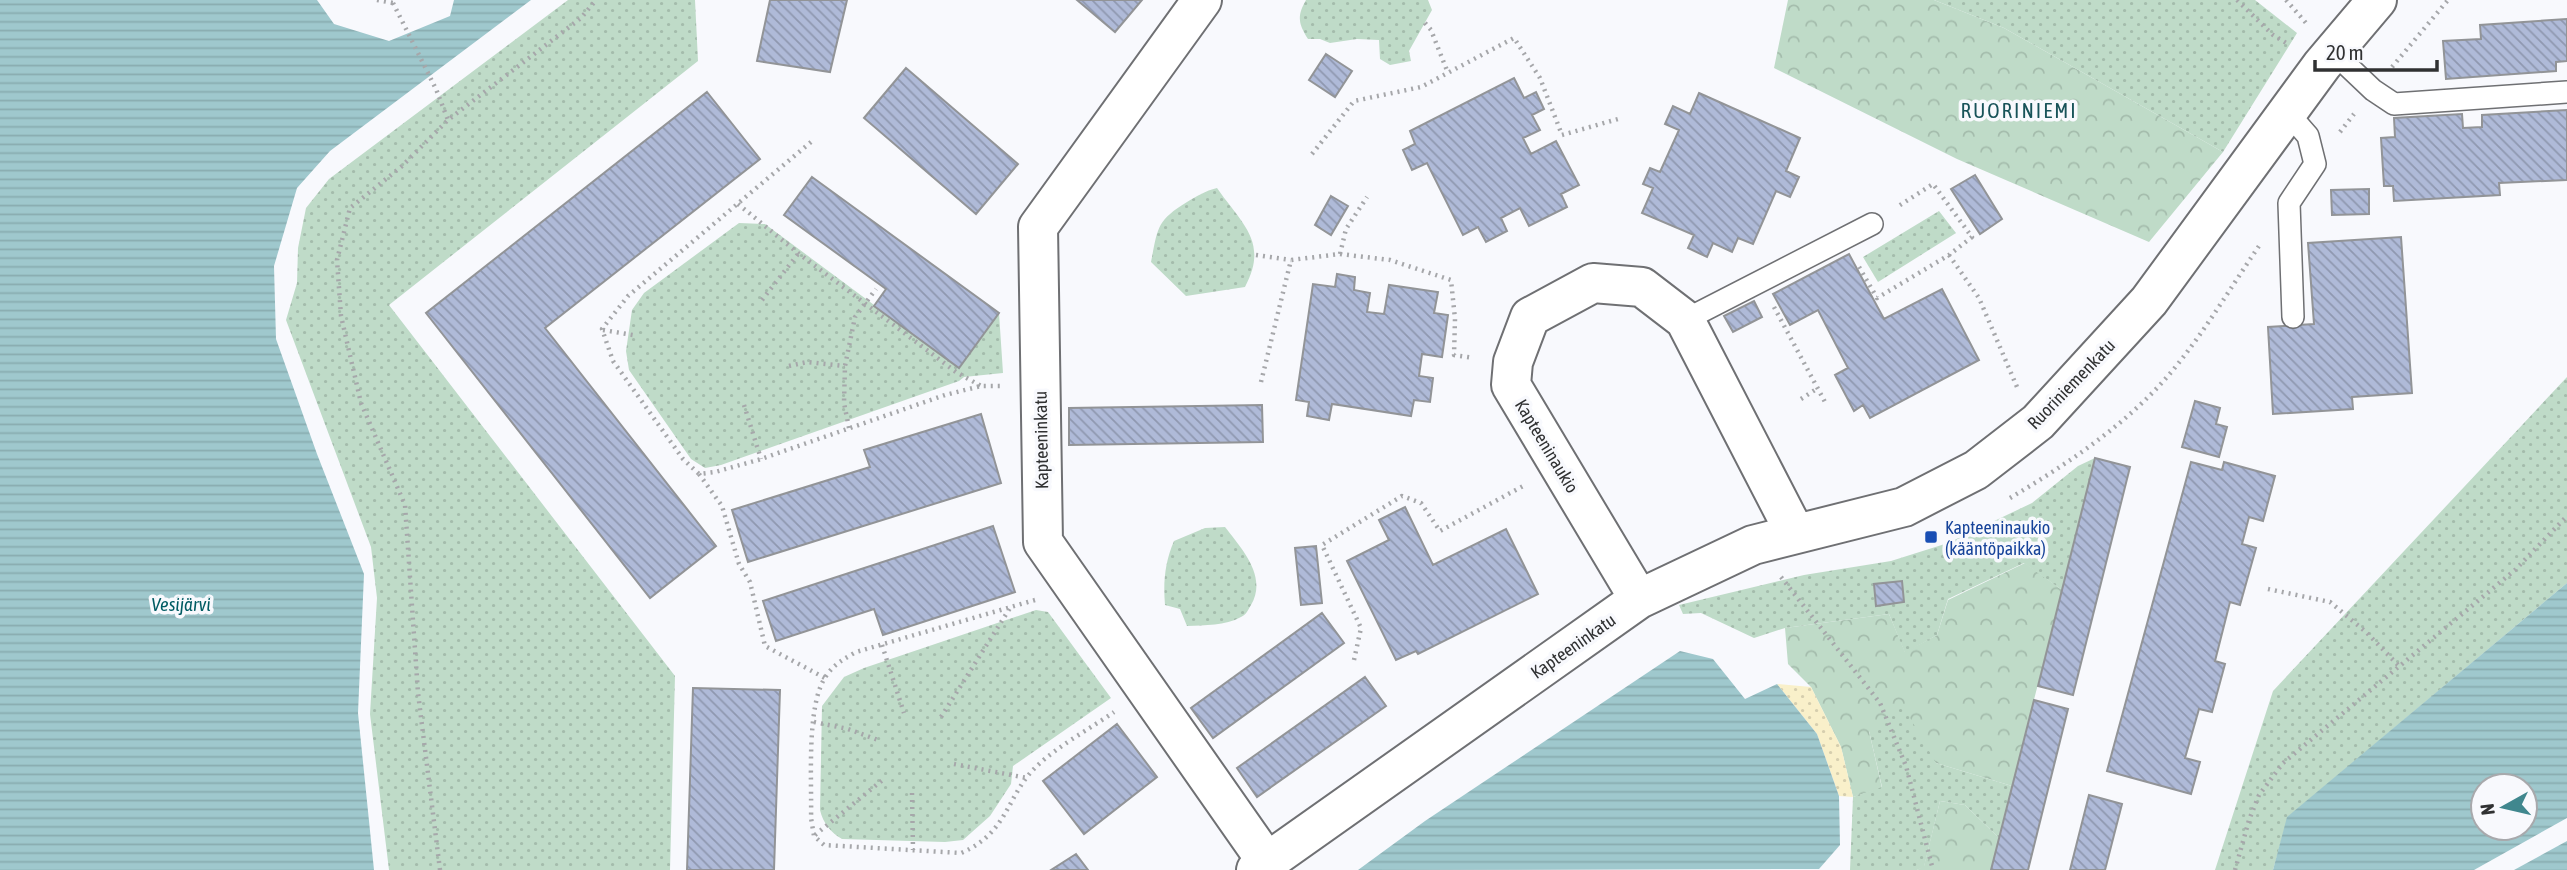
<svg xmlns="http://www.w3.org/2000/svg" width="2567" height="870" viewBox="0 0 2567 870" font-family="'Asap Condensed',sans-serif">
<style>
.forest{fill:url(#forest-crowns)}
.sand{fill:url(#sand-dots)}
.park{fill:url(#park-dots)}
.water{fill:url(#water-rules);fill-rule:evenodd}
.pier{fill:#f8f9fd}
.building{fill:url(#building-back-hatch);stroke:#929497;stroke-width:2}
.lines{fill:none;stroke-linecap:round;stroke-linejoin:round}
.service-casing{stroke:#6f7073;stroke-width:24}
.minor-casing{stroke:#6f7073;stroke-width:42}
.path{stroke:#a6a7aa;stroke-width:4.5;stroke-dasharray:2 5;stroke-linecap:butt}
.service{stroke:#fff;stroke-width:21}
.minor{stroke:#fff;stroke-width:38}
.transit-dot{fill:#1a4fb4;stroke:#f8f9fd;stroke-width:2.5}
.labels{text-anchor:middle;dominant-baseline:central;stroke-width:7;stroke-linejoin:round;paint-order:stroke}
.street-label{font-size:18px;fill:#303132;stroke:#f8f9fd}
.transit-label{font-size:18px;fill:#164399;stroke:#f8f9fd;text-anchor:start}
.water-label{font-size:19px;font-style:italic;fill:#005b63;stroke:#f8f9fd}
.quarter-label{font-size:21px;letter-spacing:2px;fill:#185359;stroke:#f8f9fd}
</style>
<defs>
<pattern id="forest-crowns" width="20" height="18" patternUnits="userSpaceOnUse" patternTransform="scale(1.75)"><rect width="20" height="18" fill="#bfdbc8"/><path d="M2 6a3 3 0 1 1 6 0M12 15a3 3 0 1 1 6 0" fill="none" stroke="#a4bcac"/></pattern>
<pattern id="sand-dots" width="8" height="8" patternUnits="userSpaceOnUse" patternTransform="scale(1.75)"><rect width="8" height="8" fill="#f9f0ca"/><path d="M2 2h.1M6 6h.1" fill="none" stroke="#d6ceae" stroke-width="1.8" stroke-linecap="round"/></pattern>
<pattern id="park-dots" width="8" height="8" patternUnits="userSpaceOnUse" patternTransform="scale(1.75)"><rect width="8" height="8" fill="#bfdbc8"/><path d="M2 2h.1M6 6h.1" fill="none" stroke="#a4bcac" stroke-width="1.8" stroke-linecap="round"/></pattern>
<pattern id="water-rules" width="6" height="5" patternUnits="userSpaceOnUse" patternTransform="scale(1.75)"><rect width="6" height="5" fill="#9fc8cd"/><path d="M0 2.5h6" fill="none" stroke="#89acb0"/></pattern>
<pattern id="building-back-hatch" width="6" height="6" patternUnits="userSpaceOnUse" patternTransform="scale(1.75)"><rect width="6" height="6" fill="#afbad8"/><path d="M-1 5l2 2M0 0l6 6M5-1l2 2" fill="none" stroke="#8f98b0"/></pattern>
</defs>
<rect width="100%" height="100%" fill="#f8f9fd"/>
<!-- forest -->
<path class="forest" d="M1788 0H1934L2004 28 2223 152 2149 242 1957 159 1774 68Z
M2025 563 2062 590 2012 786 1936 763 1869 731 1882 788 1853 797 1841 747 1811 687 1788 664 1785 628 1889 614 1905 652 1937 635 1948 600Z
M1940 801 1965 805 1999 838 1991 870H1917L1924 866Z"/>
<!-- sand -->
<path class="sand" d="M1777 684 1811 687 1841 747 1853 797 1839 796 1817 734Z"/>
<!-- park -->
<path class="park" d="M568 0H695L698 61 389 305 675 676 670 870H389L370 714 377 598 371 547 286 320 297 283 298 248 306 208 329 179Z
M1306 0H1428L1432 10 1409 51 1411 61 1390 65 1380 59 1379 40 1357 39 1330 43 1320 39H1308C1298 23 1297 16 1306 0Z
M1934 0H2255L2297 33 2223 152 2004 28Z
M1217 188C1242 224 1269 242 1245 287L1186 296 1151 262C1158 228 1156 221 1187 202 1197 196 1205 191 1217 188Z
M1939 211 1956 233 1878 282 1863 257Z
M739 223 765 224 959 368 999 313 1003 373 964 377 959 381 721 465 705 468 691 459 629 370 626 351 632 310 644 293Z
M2567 377V583L2288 817 2273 870H2215L2273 691Z
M2095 458 2062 590 2024 563 1948 599 1937 635 1905 653 1889 614 1785 628 1754 638 1701 613 1683 614 1679 605 1804 575 1891 561 1948 543 2032 503 2078 466Z
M1225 527C1241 548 1268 576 1251 605 1248 610 1246 615 1241 617 1225 626 1205 625 1187 626L1180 609 1165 605C1163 582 1165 562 1174 541L1205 528Z
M1036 610 1048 612 1111 698 1013 766 1011 784 990 816 963 840 945 842 842 839C831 833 823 823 820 810L822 706 844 677 864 668Z
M1902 704 1936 763 2012 786 1999 838 1965 805 1940 801 1924 867 1917 870H1850L1853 797 1882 787 1869 731Z"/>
<!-- water -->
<path class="water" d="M0 0H317L334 24 389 41 450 16 454 0H531L330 151 297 188 274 266 276 339 317 454 364 574 358 713 374 870H0Z
M2567 583V870H2273L2287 817ZM2483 786H2525V828H2483Z
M1680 651 1713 659 1745 699 1777 684 1817 734 1839 796 1840 845 1819 869 1358 870 1425 821Z"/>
<!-- pier -->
<path class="pier" d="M2567 818V841L2514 870H2474Z"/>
<!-- building -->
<path class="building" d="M770 0H847L830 72 757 61Z
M1077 0H1142L1115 32Z
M2567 19V61L2556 62V71L2446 79 2443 41 2481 39 2480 25Z
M1326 54 1352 71 1335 97 1309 80Z
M906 68 1018 164 976 214 864 118Z
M1514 78 1524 98 1536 92 1544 109 1532 115 1540 130 1523 138 1531 154 1556 141 1579 185 1561 194 1567 207 1529 226 1520 208 1501 218 1507 231 1486 242 1478 227 1463 235 1427 163 1412 170 1403 150 1415 144 1410 131Z
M707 92 760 159 545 328 716 546 650 598 426 313Z
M1699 93 1800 138 1786 171 1799 177 1790 197 1776 191 1753 244 1738 238 1732 252 1713 243 1707 257 1688 248 1694 235 1642 213 1653 188 1643 184 1650 168 1660 172 1679 130 1665 124 1673 106 1690 114Z
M2567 110V180L2499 183 2500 195 2394 201 2393 186H2384L2381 138 2395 137 2394 118 2462 114 2463 128 2482 127V115Z
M1975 175 2002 219 1980 234 1951 189Z
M812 177 999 313 959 368 874 306 886 289 784 215Z
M2369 189V214L2332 215 2331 190Z
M1331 196 1348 206 1331 235 1315 225Z
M2401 237 2412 393 2352 397 2353 409 2273 414 2268 327 2314 324 2308 243Z
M1849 254 1884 319 1942 289 1979 360 1870 418 1863 405 1854 411 1835 375 1848 368 1818 310 1790 325 1773 294Z
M1337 274 1355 277 1354 290 1370 293 1367 312 1384 314 1389 285 1438 292 1434 313 1448 315 1442 357 1422 354 1419 376 1433 378 1430 402 1414 400 1411 416 1332 404 1329 420 1307 416 1309 402 1296 400 1313 284 1335 287Z
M1754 301 1762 317 1733 332 1724 316Z
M2195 401 2220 408 2216 424 2227 427 2219 457 2182 447Z
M1262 405 1263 442 1069 445V408Z
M981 414 1001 483 748 562 732 510 870 467 864 450Z
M2095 458 2130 467 2073 695 2038 686Z
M2191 462 2222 470 2224 462 2275 476 2263 521 2249 517 2242 544 2256 548 2240 605 2230 602 2215 661 2225 664 2212 712 2199 709 2185 758 2200 762 2191 794 2107 771Z
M1405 507 1433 565 1506 529 1538 594 1418 654 1416 651 1396 660 1347 561 1389 540 1379 520Z
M993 526 1015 592 883 635 874 609 776 641 763 601Z
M1316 546 1322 603 1301 605 1295 548Z
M1902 581 1904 602 1876 606 1874 584Z
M1322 613 1344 643 1213 738 1191 708Z
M1365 677 1386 706 1257 797 1237 768Z
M693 688 780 690 774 870H687Z
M2034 700 2068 709 2028 870H1991Z
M1117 724 1157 777 1084 834 1043 781Z
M2089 795 2122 804 2105 870H2070Z
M1076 854 1088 870H1051Z"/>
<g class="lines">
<defs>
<path id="service" d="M2333 52 2373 90 2394 104 2567 92
M2287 112 2308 136 2315 164 2289 203 2293 317
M1685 320 1872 224"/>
<path id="minor" d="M1202 0 1038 227 1043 542 1267 862
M1639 599 1511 385 1513 362 1530 317 1593 283 1642 287 1685 320 1795 533
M1256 870 1639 599 1753 545 1904 507 1976 470 2038 422 2149 301 2322 65 2377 0"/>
</defs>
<!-- service casing -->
<use href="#service" class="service-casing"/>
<!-- minor casing -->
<use href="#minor" class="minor-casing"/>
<!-- path -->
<path class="path" d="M377 0 393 3 396 0
M2237 0 2273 35 2288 44
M2286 0 2306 23
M393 3 436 89 448 120
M1425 23 1431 30 1448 73
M2392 67 2448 0
M2340 132 2354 114
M811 142 628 296 602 329 613 361 683 459 699 474 715 472 758 460 945 395 981 386H1001
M1312 154 1354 101 1421 87 1514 38 1540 78 1562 135 1618 119
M738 204 798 253 956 372 981 386
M1340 254 1346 229 1367 197
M1256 255 1291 260
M1949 255 1979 298 2017 387
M1859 267 1877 298 1949 255 1972 237 1933 184 1897 207
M762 300 798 254
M1774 307 1825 402
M603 330 633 335
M789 366 807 362 845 366
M1261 382 1291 260 1340 254 1390 260 1451 280 1455 319 1454 355 1474 358
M1801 399 1818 388
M744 405 761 459
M849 428 844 403 845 366 855 317 876 289
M699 474 722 506 739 564 750 582 765 646 825 678
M2010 498C2069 463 2129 423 2173 370 2205 331 2231 287 2259 246
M1781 577 1880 703 1906 766 1933 870
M2268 589 2330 602 2366 632 2399 666
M1035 600 856 652C844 659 834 664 826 676 806 705 812 781 811 818L814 836 824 845 961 853C1010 832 1006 794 1038 765 1058 746 1091 728 1114 712
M882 645 904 713
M1354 660 1361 628 1322 545 1402 496 1421 503 1440 531 1525 485
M941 717 1010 608
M814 722 848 729 878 740
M954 764 1027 778
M912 793 913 850
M815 835 885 778
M440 870 418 693 405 505 361 403 341 316 337 260 350 208 401 167 448 120 581 18 596 0
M2235 870 2249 820 2259 795 2283 763 2515 570 2567 516"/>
<!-- service -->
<use href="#service" class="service"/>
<!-- minor -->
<use href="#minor" class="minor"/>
</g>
<!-- markers -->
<rect class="transit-dot" x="1924" y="530" width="14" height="14" rx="3.5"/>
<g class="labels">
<!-- street labels -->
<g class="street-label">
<text transform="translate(2071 384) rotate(-46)">Ruoriniemenkatu</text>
<text transform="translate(1041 440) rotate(-91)">Kapteeninkatu</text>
<text transform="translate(1547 446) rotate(59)">Kapteeninaukio</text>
<text transform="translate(1573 646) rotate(-35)">Kapteeninkatu</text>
</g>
<!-- transit labels -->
<g class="transit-label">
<text x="1945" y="527">Kapteeninaukio<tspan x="1945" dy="21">(kääntöpaikka)</tspan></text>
</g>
<!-- water labels -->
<g class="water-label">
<text x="181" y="604">Vesijärvi</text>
</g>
<!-- quarter labels -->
<g class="quarter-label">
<text x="2019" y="110">RUORINIEMI</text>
</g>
</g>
<!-- north arrow -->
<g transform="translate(2504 807) rotate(262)"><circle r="33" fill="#f8f9fd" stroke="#a8a9ac" stroke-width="2"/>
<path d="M0-5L12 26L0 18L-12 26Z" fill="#40878e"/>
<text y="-10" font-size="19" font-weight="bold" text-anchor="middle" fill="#303132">N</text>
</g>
<!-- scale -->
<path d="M2315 60v10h122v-10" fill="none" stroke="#303132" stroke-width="3.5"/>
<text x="2326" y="60" font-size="21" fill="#303132" stroke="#f8f9fd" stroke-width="5" paint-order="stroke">20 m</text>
</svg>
